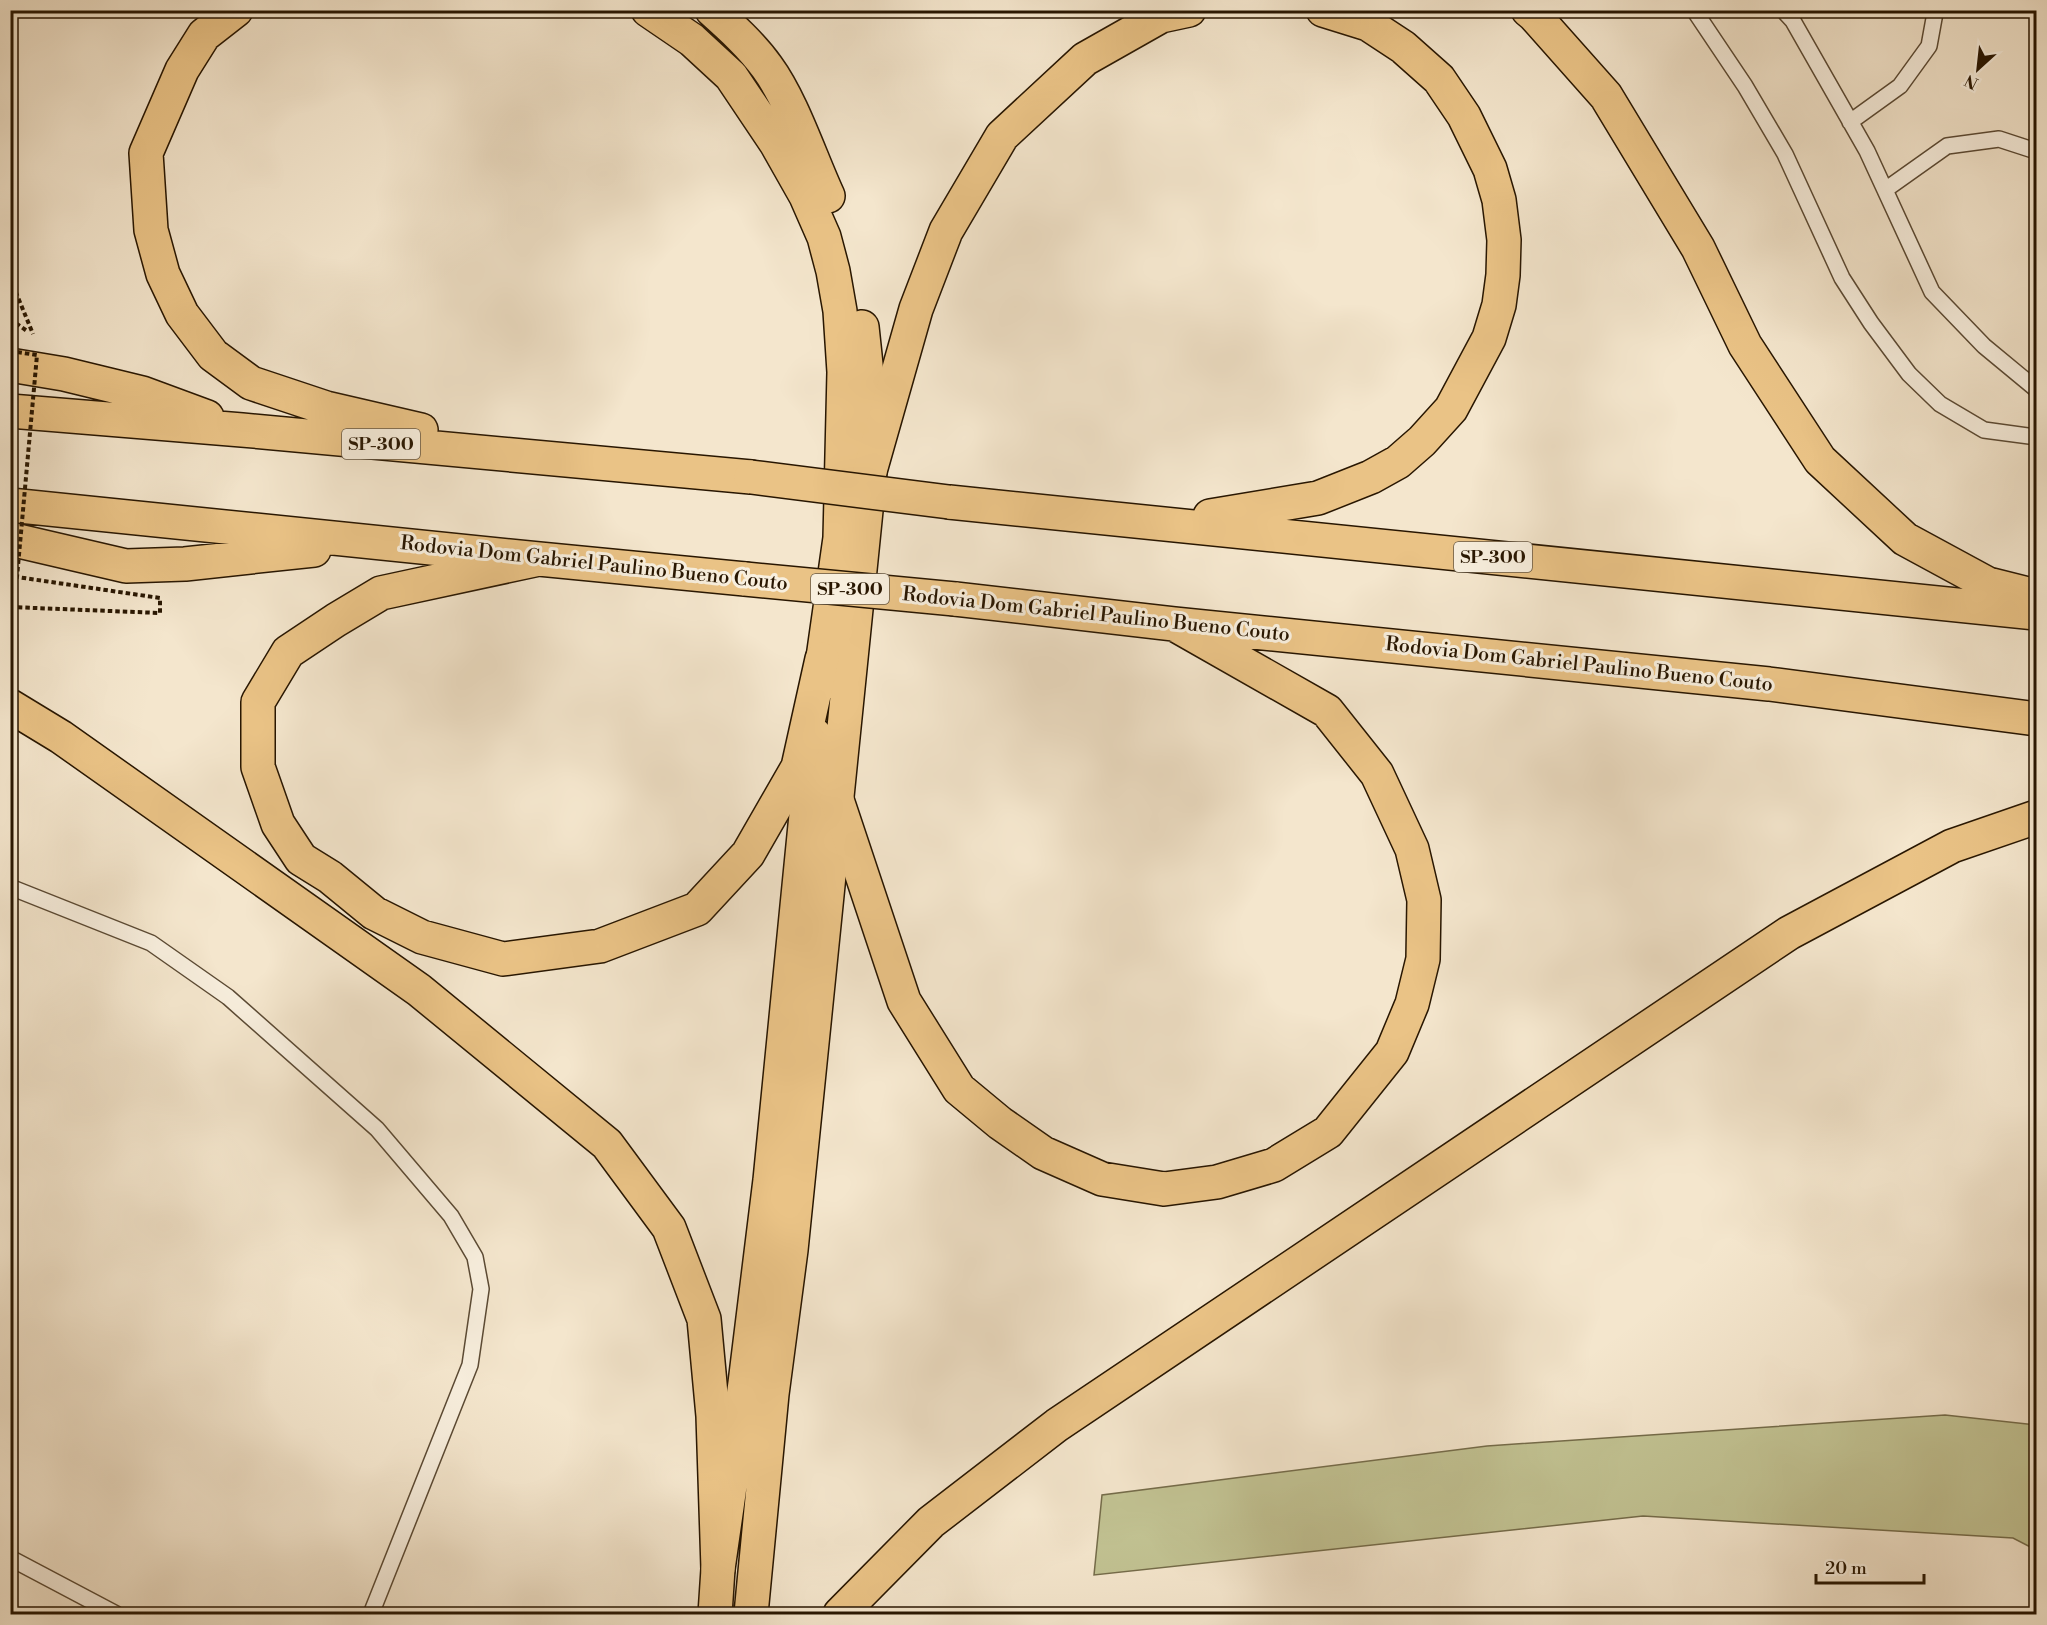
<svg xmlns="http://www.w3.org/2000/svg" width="2047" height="1625" viewBox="0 0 2047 1625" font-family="'Libre Bodoni',serif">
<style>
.green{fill:#c2c393;stroke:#756c4a;stroke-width:1.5}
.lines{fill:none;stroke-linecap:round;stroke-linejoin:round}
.lane-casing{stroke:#5b4a34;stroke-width:18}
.primary-casing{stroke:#281601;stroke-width:36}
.highway-casing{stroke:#281601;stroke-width:36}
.path{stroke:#281601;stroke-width:4;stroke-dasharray:4.5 3;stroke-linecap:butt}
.lane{stroke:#f8efde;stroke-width:15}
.primary{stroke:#eac386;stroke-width:33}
.highway{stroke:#eac386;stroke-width:33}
.highway-bridge-casing{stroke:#281601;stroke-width:36;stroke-linecap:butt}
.path-bridge{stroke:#281601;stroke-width:4;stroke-dasharray:4.5 3;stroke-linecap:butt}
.highway-bridge{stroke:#eac386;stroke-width:33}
.labels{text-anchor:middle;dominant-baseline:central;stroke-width:6;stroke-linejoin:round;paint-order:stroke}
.shield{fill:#f8efde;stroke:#665743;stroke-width:1.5}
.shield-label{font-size:18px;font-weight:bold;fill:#281601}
.street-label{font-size:20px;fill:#281601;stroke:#f8efde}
</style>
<rect width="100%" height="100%" fill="#f4e6cd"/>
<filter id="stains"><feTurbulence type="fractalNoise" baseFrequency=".00333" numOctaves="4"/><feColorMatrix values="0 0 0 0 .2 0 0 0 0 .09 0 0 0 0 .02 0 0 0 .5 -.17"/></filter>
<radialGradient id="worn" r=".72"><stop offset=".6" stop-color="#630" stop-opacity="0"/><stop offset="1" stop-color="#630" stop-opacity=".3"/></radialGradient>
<!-- green -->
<path class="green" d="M1945 1415 2036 1425V1550L2013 1538 1643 1516 1094 1575 1102 1495 1487 1446Z"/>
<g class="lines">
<defs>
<path id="lane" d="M1694 10 1745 86 1785 154 1842 278 1871 323 1909 374 1940 404 1984 430 2036 437
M1783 10 1793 21 1867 151 1932 292 1984 346 2036 389
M1850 122 1900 86 1929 46 1935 13 1933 10
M1885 190 1947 146 1999 139 2036 151
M10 887 151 943 228 997 377 1129 451 1216 475 1257 481 1289 470 1365 371 1614
M10 1558 116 1614"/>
<path id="primary" d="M648 10 692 40 731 76 776 143 806 196 824 237 833 271 840 311 844 372 840 538 819 686
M712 10C731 27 752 46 767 67 792 101 810 157 828 196
M715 1614 718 1569 745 1383 770 1180 814 734
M751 1614 772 1394 791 1250 870 471 867 374 862 327"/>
<path id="highway" d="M236 10 204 35 182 70 146 153 151 230 163 274 182 314 213 355 251 383 326 408 421 430
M1528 10 1534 15 1606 96 1698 248 1745 345 1820 460 1905 539 1988 584 2036 596
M10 365 64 374 142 393 207 417
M10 411 242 430 751 477
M870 471 916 309 946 231 1002 136 1085 59 1161 16 1189 10
M949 502 2036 613
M10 505 539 559 745 579
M1210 516 1318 498 1371 477 1398 462 1422 441 1451 409 1489 338 1499 305 1503 275 1504 240 1499 200 1490 169 1464 116 1439 79 1403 47 1368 24 1323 10
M10 539 126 566 185 564 314 550
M539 559 381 593 336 620 288 652 258 702V767L278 824 301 859 330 877 374 913 422 937 503 959 600 946 697 909 748 854 798 767 822 659
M955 599 1174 624 1769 684 2036 719
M10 706 61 737 419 990 607 1144 669 1228 704 1319 713 1416 718 1569
M837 800 904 1001 959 1089 1000 1123 1043 1153 1102 1179 1164 1189 1217 1182 1274 1165 1328 1132 1392 1052 1412 1004 1423 959 1424 900 1412 849 1377 774 1327 711 1174 624
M840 1614 931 1522 1057 1425 1789 933 1952 846 2036 817"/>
</defs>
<!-- lane casing -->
<use href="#lane" class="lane-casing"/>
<!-- primary casing -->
<use href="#primary" class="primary-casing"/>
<!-- highway casing -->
<use href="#highway" class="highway-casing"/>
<!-- path -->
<path class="path" d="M10 278 33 334
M10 319 27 331"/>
<!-- lane -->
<use href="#lane" class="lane"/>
<!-- primary -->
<use href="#primary" class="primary"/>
<!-- highway -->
<use href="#highway" class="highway"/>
<defs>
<path id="highway-bridge" d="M751 477 949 502
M745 579 955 599"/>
</defs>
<!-- highway-bridge casing -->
<use href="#highway-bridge" class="highway-bridge-casing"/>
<!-- path-bridge -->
<path class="path-bridge" d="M10 351 37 355 17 577 160 598V613L10 607"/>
<!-- highway-bridge -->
<use href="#highway-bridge" class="highway-bridge"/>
</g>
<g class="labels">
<!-- shield labels -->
<g class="shield">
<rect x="342" y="429" width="78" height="30" rx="4.5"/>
<rect x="1454" y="542" width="78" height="30" rx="4.5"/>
<rect x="811" y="574" width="78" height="30" rx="4.5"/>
</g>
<g class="shield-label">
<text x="381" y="444">SP-300</text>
<text x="1493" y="557">SP-300</text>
<text x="850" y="589">SP-300</text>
</g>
<!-- street labels -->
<g class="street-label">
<text transform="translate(594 564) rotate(6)">Rodovia Dom Gabriel Paulino Bueno Couto</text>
<text transform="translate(1096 615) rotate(6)">Rodovia Dom Gabriel Paulino Bueno Couto</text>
<text transform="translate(1579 665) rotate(6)">Rodovia Dom Gabriel Paulino Bueno Couto</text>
</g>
</g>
<!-- margin -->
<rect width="2047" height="1625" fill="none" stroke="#f4e6cd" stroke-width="36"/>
<rect x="12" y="12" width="2023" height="1601" fill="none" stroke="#281601" stroke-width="3"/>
<rect x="18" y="18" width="2011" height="1589" fill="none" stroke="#281601" stroke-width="1.5"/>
<!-- north arrow -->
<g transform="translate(1978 69) rotate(207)" stroke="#f8efde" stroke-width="4.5" paint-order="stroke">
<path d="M0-4.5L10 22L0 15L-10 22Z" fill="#281601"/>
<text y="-9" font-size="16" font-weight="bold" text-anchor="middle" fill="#281601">N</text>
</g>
<!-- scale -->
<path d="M1816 1574v9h108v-9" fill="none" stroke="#281601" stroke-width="3"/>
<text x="1825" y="1574" font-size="18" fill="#281601" stroke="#f8efde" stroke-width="4.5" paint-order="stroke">20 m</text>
<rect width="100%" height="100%" filter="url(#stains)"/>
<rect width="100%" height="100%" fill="url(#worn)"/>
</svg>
